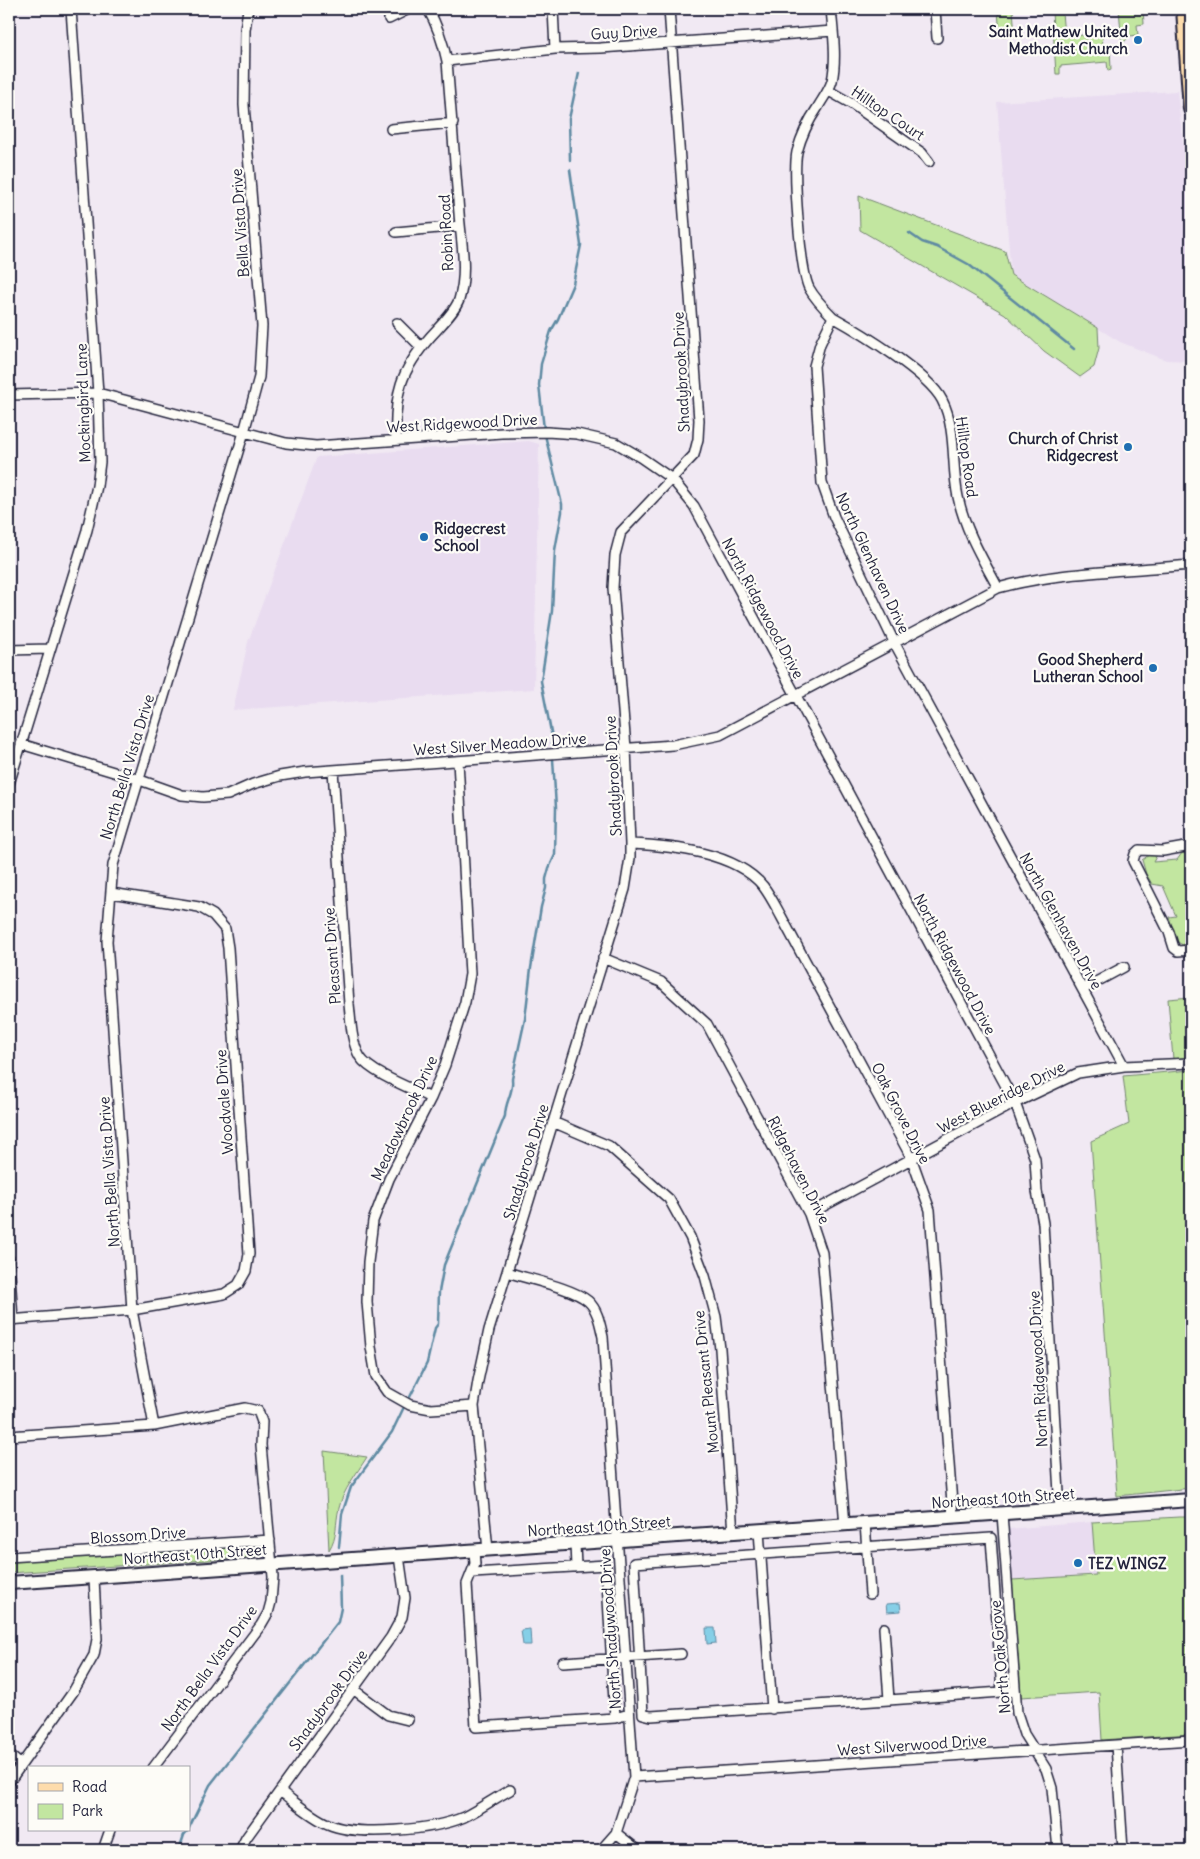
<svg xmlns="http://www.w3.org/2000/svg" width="1200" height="1859" viewBox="0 0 1200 1859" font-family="Delius,sans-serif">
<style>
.built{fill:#e9dcf0}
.green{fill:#c2e6a0;stroke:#72846e}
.water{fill:#86cfe7;stroke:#5e8aa2}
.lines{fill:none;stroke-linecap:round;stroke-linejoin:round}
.stream{stroke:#5e8aa2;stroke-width:2.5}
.street-casing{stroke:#22223b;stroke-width:12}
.secondary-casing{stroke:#22223b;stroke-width:16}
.primary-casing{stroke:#22223b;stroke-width:18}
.street{stroke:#fdfcf7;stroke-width:9}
.secondary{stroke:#fdfcf7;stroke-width:12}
.primary{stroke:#fddcac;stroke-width:14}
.poi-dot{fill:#1f6fb2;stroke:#fdfcf7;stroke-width:2}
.labels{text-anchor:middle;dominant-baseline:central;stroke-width:4.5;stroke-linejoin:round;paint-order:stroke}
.poi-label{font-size:15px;font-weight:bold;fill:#22223b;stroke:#fdfcf7;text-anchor:end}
.street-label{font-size:15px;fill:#22223b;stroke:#fdfcf7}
</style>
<rect width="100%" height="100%" fill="#f1e9f3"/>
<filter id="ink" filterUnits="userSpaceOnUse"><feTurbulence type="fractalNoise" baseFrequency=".02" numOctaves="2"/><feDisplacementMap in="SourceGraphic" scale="10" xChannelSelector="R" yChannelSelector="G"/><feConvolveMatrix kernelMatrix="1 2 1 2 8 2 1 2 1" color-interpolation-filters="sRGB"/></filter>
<g filter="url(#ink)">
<!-- built -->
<path class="built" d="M1177 91 1191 212V361L1166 360 1120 342 1011 274 997 102Z
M529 441 539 444 534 689 233 710 248 642 317 457Z
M1092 1522 1096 1575 1012 1580 1008 1529Z"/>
<!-- green -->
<path class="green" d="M1013 9 1015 36 1000 37 998 10Z
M1119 9H1143L1144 24 1137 25 1138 35 1130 36 1122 44Z
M1052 12H1062L1064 36 1085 35 1086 39 1102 32 1103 47H1110L1111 70 1108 71 1107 62 1060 66V74H1056Z
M859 196 1005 251 1011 275 1098 328 1099 348 1094 367 1080 377 1044 351 1005 314 860 230Z
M1182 853 1191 855V899H1189L1191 917V945H1183L1177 942 1169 917 1176 916 1163 886 1152 884 1146 874 1142 860 1149 855H1157L1153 862 1177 860Z
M1191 997V1057L1173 1059 1168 999Z
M1191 1070V1488L1117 1496 1091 1141 1129 1124 1123 1076Z
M324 1451 367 1457C357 1473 343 1490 339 1508 335 1524 338 1535 329 1550Z
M1179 1517H1191V1734L1102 1740 1099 1692 1021 1697 1012 1580 1096 1575 1092 1522Z
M256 1545 260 1546C262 1552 259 1556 254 1557L9 1573V1562Z"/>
<!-- water -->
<path class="water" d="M900 1603 901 1611 887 1612 886 1604Z
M706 1628H715L716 1643 707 1644Z
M530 1629 531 1645H523L521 1630Z"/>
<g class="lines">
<!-- stream -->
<path class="stream" d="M570 160 569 119 579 73
M909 233 922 242 937 247 968 264 1074 349
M544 429 539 385 541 364 551 331 558 319 573 284 581 245 570 170
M545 435 562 504V512L555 550 552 611 541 681 552 737V744
M410 1397 427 1363 435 1328 438 1324 439 1292 444 1265 505 1116C505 1101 514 1093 512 1079L525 1019 531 968 541 907 546 888V879L549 868 555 855 556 808 553 759
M339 1547 342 1514 351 1487 392 1432 403 1409
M189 1828 210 1785 338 1622 341 1608 340 1575
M179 1850 184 1835 188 1830"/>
<defs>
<path id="street" d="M553 9 555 49
M831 9C833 32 837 58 832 81 829 91 823 98 818 107 809 120 801 137 797 152 793 172 800 270 809 288 815 299 824 308 833 317L820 344 814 366 822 483 834 517 894 642 1124 1066
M935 9 937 38
M389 19 409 9
M447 61 555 49 601 48 833 31
M829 91 852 104 922 153 929 162
M391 129 453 123
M396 232 460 226
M833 317C860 332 928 373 942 400 957 429 951 465 958 497 965 530 982 558 998 588
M397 323 421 347
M9 395 98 393 286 443 316 446 502 433 547 432 577 434 616 443 640 457 672 479 694 506 1015 1103 1035 1159 1037 1191 1043 1223 1060 1510
M396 440C394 394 400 371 431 336 440 326 454 313 459 300 468 271 461 242 459 213 455 162 451 112 447 61 443 42 437 25 428 9
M9 650 49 649
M21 744 137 779 182 795 203 797 228 795 253 784 280 776 305 772 673 745 720 735 998 588C1060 571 1127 571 1191 565
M458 761 470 974 465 1002 445 1065 431 1098 389 1179 373 1221 368 1262 367 1302 371 1347 376 1376 387 1392 410 1405 431 1409 474 1406
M333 770 349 1004C351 1021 351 1042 360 1057 370 1073 413 1089 431 1098
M9 784 87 530 97 486 100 462 98 393 71 9
M630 844C672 846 735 852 763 886 770 895 776 907 781 916L911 1157 930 1210 953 1517
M1191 846 1163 851 1139 850 1135 854 1133 861 1169 932 1174 948 1178 951 1191 950
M603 958 661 982 707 1024 809 1214 822 1253 845 1525
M1083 989 1124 967
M553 1122 609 1146 669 1199 690 1237 705 1276 716 1317 720 1349 733 1533
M809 1214 1015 1103 1078 1073 1124 1066 1191 1063
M9 1259 13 1320
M507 1272C528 1279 573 1288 588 1301 598 1310 600 1324 603 1337L634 1777 616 1833 601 1850
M9 1320 132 1310 224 1294 238 1285 246 1271 249 1254 228 948 225 929 213 915 199 907 111 893
M9 1436 154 1426
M1002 1514 1017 1713 1024 1734 1046 1769 1052 1788 1058 1850
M865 1523 870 1594
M759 1531 772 1709
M575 1544 576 1567
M488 1550 474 1406 478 1381 489 1330 625 889 630 858V844L626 748 613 588 615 555 621 532 694 455 698 439 699 420 669 9
M474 1551 475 1564 467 1584 476 1727 615 1718 629 1714
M9 1557 270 1540
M473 1573 606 1565 615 1718
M884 1628 889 1700
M563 1662 681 1654
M353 1689 388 1715 408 1720
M1002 1692 991 1538 634 1563 643 1714 651 1716C768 1709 885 1700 1002 1692L1015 1691
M1116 1745 1123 1850
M9 1755 20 1764
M153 1768 261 1625 268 1613 271 1602 273 1577 261 1445 262 1422 258 1411 245 1408 154 1426 132 1310 107 941 113 865 244 432 259 377 262 326 244 105 245 30 248 9
M634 1777 1191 1740
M9 1782 73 1692 94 1655 97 1639 94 1578
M280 1791C295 1802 311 1817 328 1824 357 1837 434 1830 464 1817 480 1809 495 1798 510 1790
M616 1833 638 1850
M103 1850 110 1830
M240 1850 246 1838 391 1637 402 1617 405 1598 399 1556"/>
<path id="secondary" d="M9 1583 1191 1500"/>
<path id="primary" d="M1184 9 1191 109"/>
</defs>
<!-- street casing -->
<use href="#street" class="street-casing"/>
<!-- secondary casing -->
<use href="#secondary" class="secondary-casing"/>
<!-- primary casing -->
<use href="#primary" class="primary-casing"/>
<!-- street -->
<use href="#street" class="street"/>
<!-- secondary -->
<use href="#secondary" class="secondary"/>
<!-- primary -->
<use href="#primary" class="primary"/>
</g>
</g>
<!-- markers -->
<g class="poi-dot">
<circle cx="1138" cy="40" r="5"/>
<circle cx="1128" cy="447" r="5"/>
<circle cx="424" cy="537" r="5"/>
<circle cx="1153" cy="668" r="5"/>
<circle cx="1078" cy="1563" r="5"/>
</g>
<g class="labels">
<!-- poi labels -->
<g class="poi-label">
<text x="1128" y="31">Saint Mathew United<tspan x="1128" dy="17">Methodist Church</tspan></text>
<text x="1118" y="438">Church of Christ<tspan x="1118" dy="17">Ridgecrest</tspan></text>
<text x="434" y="528" text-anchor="start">Ridgecrest<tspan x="434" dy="17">School</tspan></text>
<text x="1143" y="659">Good Shepherd<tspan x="1143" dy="17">Lutheran School</tspan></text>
<text x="1088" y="1563" text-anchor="start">TEZ WINGZ</text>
</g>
<!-- street labels -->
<g class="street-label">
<text transform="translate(624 32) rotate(-4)">Guy Drive</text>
<text transform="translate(888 113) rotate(34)">Hilltop Court</text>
<text transform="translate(240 223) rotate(-94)">Bella Vista Drive</text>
<text transform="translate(446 233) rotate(-93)">Robin Road</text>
<text transform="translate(681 372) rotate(-93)">Shadybrook Drive</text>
<text transform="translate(83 403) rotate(-92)">Mockingbird Lane</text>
<text transform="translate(462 423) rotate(-3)">West Ridgewood Drive</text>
<text transform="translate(967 457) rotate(82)">Hilltop Road</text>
<text transform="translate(873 563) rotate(65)">North Glenhaven Drive</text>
<text transform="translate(763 608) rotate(62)">North Ridgewood Drive</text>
<text transform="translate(500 744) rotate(-4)">West Silver Meadow Drive</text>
<text transform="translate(127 767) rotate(-73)">North Bella Vista Drive</text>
<text transform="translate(613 776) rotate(-93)">Shadybrook Drive</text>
<text transform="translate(1061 921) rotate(61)">North Glenhaven Drive</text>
<text transform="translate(332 956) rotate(-94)">Pleasant Drive</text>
<text transform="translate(955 964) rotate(62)">North Ridgewood Drive</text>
<text transform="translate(1001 1097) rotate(-27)">West Blueridge Drive</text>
<text transform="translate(224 1102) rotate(-94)">Woodvale Drive</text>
<text transform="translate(901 1113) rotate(63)">Oak Grove Drive</text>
<text transform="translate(404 1118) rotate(-65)">Meadowbrook Drive</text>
<text transform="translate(526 1162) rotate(-73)">Shadybrook Drive</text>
<text transform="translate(799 1170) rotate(63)">Ridgehaven Drive</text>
<text transform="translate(109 1172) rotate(-94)">North Bella Vista Drive</text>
<text transform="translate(1038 1369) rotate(-93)">North Ridgewood Drive</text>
<text transform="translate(706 1382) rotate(-96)">Mount Pleasant Drive</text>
<text transform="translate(1003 1498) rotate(-4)">Northeast 10th Street</text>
<text transform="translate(599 1526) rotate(-4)">Northeast 10th Street</text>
<text transform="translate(138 1535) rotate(-4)">Blossom Drive</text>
<text transform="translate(195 1554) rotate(-4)">Northeast 10th Street</text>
<text transform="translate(610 1629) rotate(-94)">North Shadywood Drive</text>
<text transform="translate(1000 1657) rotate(-95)">North Oak Grove</text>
<text transform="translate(209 1668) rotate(-54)">North Bella Vista Drive</text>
<text transform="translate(328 1700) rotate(-54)">Shadybrook Drive</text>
<text transform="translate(912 1745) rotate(-4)">West Silverwood Drive</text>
</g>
</g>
<!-- margin -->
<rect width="1200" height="1859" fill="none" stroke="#fdfcf7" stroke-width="30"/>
<rect x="15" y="15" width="1170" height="1829" fill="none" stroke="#22223b" stroke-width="2" filter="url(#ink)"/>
<!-- legend -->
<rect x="28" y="1766" width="162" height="65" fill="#fdfcf7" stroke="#a5a5ac"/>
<rect x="38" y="1783" width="25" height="8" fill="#fddcac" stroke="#a5a5ac"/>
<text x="72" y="1792" font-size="15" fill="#22223b">Road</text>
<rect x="38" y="1804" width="25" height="15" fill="#c2e6a0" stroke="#a5a5ac"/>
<text x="72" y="1816" font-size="15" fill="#22223b">Park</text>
</svg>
